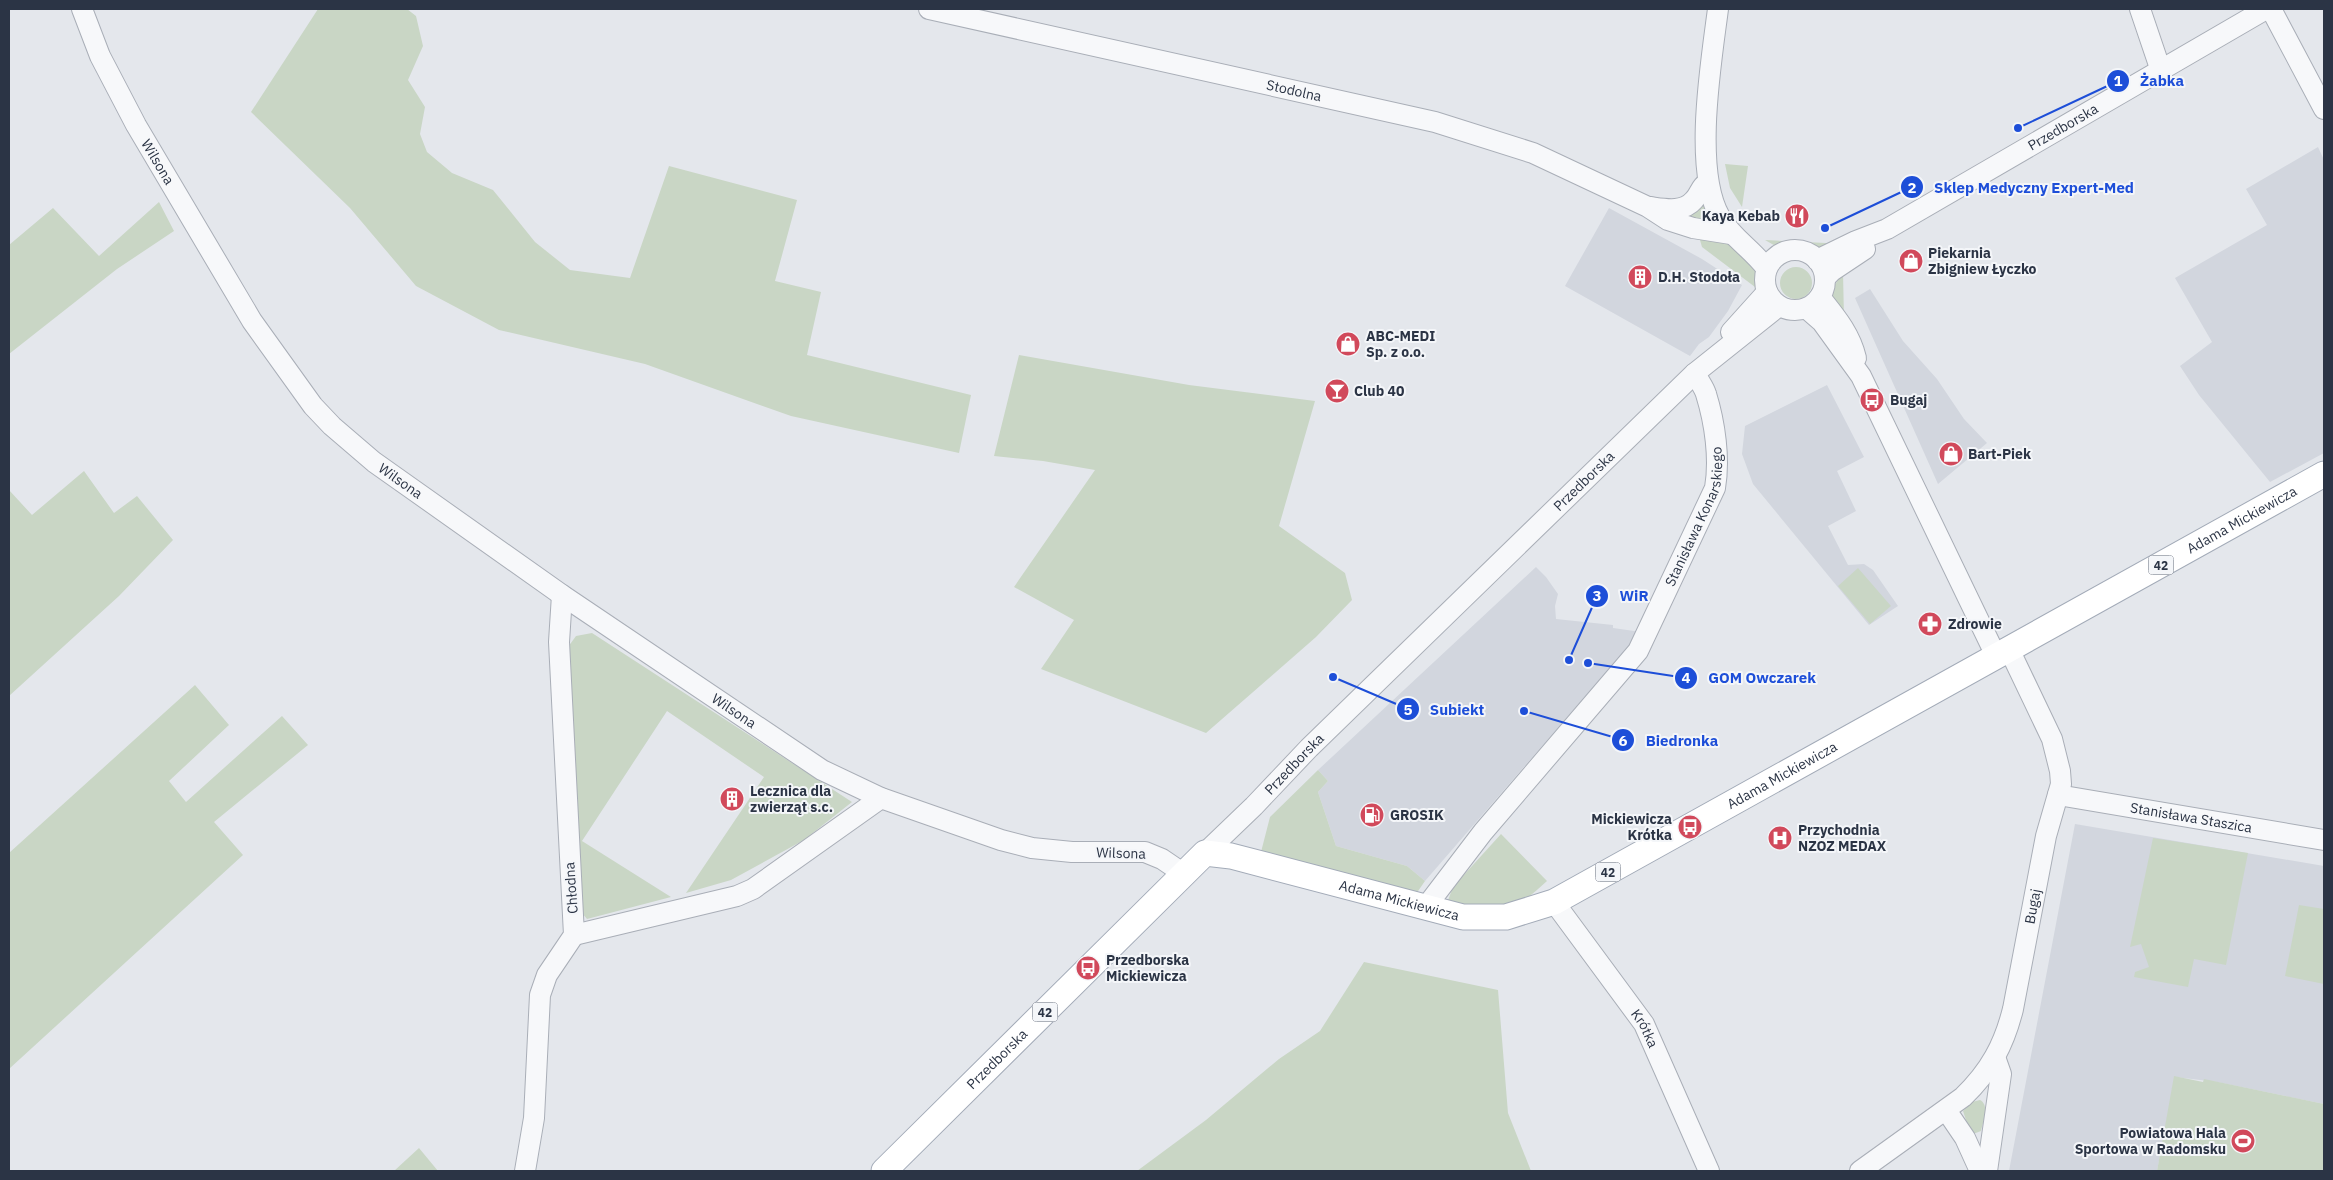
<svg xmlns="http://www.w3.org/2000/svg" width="2333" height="1180" viewBox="0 0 2333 1180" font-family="'IBM Plex Sans',sans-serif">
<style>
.built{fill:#d2d6de}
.green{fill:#c9d6c5}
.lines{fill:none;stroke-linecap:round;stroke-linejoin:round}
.minor-casing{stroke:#a9aeb7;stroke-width:22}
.major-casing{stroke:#a3abb8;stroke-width:27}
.minor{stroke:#f7f8fa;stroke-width:20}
.major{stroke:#fff;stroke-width:25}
.labels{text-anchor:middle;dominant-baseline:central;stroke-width:4;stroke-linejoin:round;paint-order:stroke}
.shield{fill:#f4f6f9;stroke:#676e7b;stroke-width:1}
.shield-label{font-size:12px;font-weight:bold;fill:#2b3445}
.street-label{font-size:14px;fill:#2b3445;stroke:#f4f6f9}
.poi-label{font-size:14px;font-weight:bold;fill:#2b3445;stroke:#f4f6f9;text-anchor:start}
.leader{fill:none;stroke:#1d4ed8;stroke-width:2}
.callout-dot{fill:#1d4ed8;stroke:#f4f6f9;stroke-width:2}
.mark-label{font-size:15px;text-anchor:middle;font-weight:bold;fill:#fff}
.callout-label{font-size:15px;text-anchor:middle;font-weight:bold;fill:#1d4ed8;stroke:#f4f6f9;stroke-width:4;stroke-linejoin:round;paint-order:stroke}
</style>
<rect width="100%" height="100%" fill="#e4e7ec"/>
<!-- built -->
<path class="built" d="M2318 147 2324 160V453L2270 482 2199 395 2180 366 2212 342 2175 278 2267 225 2246 189Z
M1609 208 1702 259 1742 285 1728 311 1709 337 1699 344 1690 356 1565 286Z
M1870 289 1903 341 1937 379 1964 419 1987 443 1938 484 1855 298Z
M1827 385 1864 457 1837 471 1856 511 1828 526 1848 565 1864 564 1873 570 1898 606 1869 625 1753 484 1742 454 1745 426Z
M1536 567 1546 577 1558 594 1555 606 1556 619 1613 625V628L1641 632 1425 881 1407 866 1336 846 1318 792 1328 781 1318 770Z
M2075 824 2324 866V1104L2217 1082 2175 1077 2157 1171H2009Z"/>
<!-- green -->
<path class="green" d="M318 9H407L416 16 423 46 408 80 425 107 420 134 427 152 452 173 493 190 535 242 570 270 630 278 669 166 797 200 775 281 821 292 807 355 971 395 959 453 791 416 645 364 499 330 416 286 350 208 251 112Z
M1725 164 1748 166 1742 207 1730 188Z
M159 202 174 231 117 269 9 354V245L53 208 99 256Z
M1703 202 1718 226 1676 216Z
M1698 233 1720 236 1757 269 1758 292 1754 295 1755 287 1702 247Z
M1765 240 1826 243 1830 249 1816 252 1798 247 1779 248Z
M1780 283a16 16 0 1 1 32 0a16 16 0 1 1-32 0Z
M1843 272 1844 319 1831 296 1834 286Z
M1019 355 1189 385 1315 401 1279 526 1345 573 1352 600 1316 637 1206 733 1041 669 1074 620 1014 587 1095 470 1043 461 994 456Z
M84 471 114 513 137 496 173 540 119 596 9 696V490L32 515Z
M1858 568 1891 606 1870 624 1838 586Z
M592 633 852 802 804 840 731 880 686 893 764 777 667 711 582 841 671 897 587 919 582 913 568 647 576 636Z
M195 685 229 725 169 781 186 802 282 716 308 745 214 822 243 855 9 1069V853Z
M1318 770 1328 781 1318 792 1336 846 1407 866 1425 881 1416 894 1261 852 1270 817Z
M1501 834 1547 881C1539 888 1531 896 1522 901 1504 912 1467 905 1447 903L1453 887Z
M2153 838 2248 853 2226 965 2194 959 2188 987 2134 977 2135 972 2149 967 2141 944 2130 947Z
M2299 905 2324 909V984L2285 976Z
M1364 962 1498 990 1508 1113 1531 1171H1137L1206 1120 1279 1059 1320 1031Z
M2174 1076 2203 1082 2204 1079 2324 1104V1171H2157Z
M1980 1100C1990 1105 1983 1122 1981 1131L1973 1134 1970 1132 1963 1111 1972 1102Z
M419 1148 438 1171H394Z"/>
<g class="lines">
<defs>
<g id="minor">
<path id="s1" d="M82 9 100 56 136 125 252 321 313 406 332 426 374 462 562 595 822 770 881 798 1001 840 1032 848 1072 852H1145L1162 859 1184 874"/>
<path id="s2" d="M929 9 1435 122 1533 153 1648 207 1668 220 1693 228 1731 234"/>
<path d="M1718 9C1711 63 1693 170 1720 217 1732 238 1752 249 1766 268"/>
<path d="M2140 9 2161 71"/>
<path d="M2271 9 2324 109"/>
<path d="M1650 207C1665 209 1683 213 1694 200 1701 193 1699 188 1708 182"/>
<circle cx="1795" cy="280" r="30"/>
<path id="s3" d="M1817 260 1856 241 1887 229 2266 9"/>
<path d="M1825 278 1832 271 1865 249"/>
<path d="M1820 297C1835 316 1850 333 1856 358"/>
<path d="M1806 308 1822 322 1861 376 1996 656"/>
<path d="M1731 332 1767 292"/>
<path id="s4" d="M2058 795 2324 840"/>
<path id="s5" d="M1205 853 1254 806 1309 748 1695 373 1779 306"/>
<path id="s6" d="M1554 902 1644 1024 1709 1171"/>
<path id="s7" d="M1425 908 1483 832 1638 651 1715 488C1720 459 1715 423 1706 394 1704 387 1698 380 1695 373"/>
<path d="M574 935 737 896 753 889 881 798"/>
<path d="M1946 1110 1965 1138 1980 1171"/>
<path d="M525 1171 534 1118 540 995 547 975 574 935 559 642 562 595"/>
<path id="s8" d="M1860 1171 1963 1097C1990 1071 2004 1045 2013 1009L2046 836 2061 784 2060 771 2052 739 2009 649"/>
<path d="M1987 1171 2001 1074 1995 1057"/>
</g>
<g id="major">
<path id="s9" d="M884 1171 1205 853 1231 856 1463 917H1506L1554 902 2324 474"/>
</g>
</defs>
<!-- minor casing -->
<use href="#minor" class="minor-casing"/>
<!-- major casing -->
<use href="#major" class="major-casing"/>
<!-- minor -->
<use href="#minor" class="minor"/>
<!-- major -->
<use href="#major" class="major"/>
</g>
<!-- icons -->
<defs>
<symbol id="restaurant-disc" viewBox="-11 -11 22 22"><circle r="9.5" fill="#d1495b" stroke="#f4f6f9"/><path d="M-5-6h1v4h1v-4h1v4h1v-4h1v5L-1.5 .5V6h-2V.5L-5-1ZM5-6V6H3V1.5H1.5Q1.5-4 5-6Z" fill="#fff"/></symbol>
<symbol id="shop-disc" viewBox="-11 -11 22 22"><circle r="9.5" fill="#d1495b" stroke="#f4f6f9"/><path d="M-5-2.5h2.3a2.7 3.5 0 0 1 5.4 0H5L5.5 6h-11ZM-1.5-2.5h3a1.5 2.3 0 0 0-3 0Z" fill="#fff"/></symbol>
<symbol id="building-disc" viewBox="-11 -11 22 22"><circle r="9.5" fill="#d1495b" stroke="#f4f6f9"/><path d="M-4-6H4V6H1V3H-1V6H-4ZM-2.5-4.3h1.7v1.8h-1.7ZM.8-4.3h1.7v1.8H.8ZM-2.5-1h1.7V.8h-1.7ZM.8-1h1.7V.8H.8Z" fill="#fff"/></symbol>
<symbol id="bar-disc" viewBox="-11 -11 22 22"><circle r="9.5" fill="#d1495b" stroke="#f4f6f9"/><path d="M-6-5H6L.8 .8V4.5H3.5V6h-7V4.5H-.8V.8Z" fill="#fff"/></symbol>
<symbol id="bus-disc" viewBox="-11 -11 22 22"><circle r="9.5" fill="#d1495b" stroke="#f4f6f9"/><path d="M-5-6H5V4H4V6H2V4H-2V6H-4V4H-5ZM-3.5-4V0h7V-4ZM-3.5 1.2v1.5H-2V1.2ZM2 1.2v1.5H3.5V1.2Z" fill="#fff"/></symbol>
<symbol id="pharmacy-disc" viewBox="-11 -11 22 22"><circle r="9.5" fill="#d1495b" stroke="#f4f6f9"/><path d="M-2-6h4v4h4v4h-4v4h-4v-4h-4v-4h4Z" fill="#fff"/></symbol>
<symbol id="fuel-disc" viewBox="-11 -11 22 22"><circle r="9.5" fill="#d1495b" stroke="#f4f6f9"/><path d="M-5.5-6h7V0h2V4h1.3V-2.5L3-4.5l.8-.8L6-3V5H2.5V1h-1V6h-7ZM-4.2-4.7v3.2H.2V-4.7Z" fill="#fff"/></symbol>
<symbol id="hospital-disc" viewBox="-11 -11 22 22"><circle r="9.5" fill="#d1495b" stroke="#f4f6f9"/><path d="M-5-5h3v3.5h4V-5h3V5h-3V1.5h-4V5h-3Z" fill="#fff"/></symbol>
<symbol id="stadium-disc" viewBox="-11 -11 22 22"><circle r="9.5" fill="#d1495b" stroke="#f4f6f9"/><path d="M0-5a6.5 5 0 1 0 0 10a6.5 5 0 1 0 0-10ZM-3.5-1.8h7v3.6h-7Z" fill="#fff"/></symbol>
</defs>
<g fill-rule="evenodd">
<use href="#restaurant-disc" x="1783" y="202" width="28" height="28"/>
<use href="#shop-disc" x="1897" y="247" width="28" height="28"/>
<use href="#building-disc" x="1626" y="263" width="28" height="28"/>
<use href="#shop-disc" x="1334" y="330" width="28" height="28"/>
<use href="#bar-disc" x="1323" y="377" width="28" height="28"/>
<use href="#bus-disc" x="1858" y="386" width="28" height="28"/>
<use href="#shop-disc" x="1937" y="440" width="28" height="28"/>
<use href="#pharmacy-disc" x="1916" y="610" width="28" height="28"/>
<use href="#building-disc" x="718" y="785" width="28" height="28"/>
<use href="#fuel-disc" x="1358" y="801" width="28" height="28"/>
<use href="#bus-disc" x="1676" y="813" width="28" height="28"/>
<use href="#hospital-disc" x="1766" y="824" width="28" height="28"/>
<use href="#bus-disc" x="1074" y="954" width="28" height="28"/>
<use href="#stadium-disc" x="2229" y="1127" width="28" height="28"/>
</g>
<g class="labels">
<!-- shield labels -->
<g class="shield">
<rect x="2148.5" y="555.5" width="25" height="19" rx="4"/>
<rect x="1595.5" y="862.5" width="25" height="19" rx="4"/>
<rect x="1032.5" y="1002.5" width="25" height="19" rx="4"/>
</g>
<g class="shield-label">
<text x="2161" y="565">42</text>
<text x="1608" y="872">42</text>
<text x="1045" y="1012">42</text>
</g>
<!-- street labels -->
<g class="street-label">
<text stroke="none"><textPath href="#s2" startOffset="374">Stodolna</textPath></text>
<text stroke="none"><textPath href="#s3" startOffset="280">Przedborska</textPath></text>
<text stroke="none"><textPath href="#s1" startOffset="171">Wilsona</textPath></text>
<text stroke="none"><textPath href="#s1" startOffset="576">Wilsona</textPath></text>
<text stroke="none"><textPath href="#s5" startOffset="531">Przedborska</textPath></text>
<text stroke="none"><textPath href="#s7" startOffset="481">Stanisława Konarskiego</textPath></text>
<text stroke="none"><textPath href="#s9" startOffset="1598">Adama Mickiewicza</textPath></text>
<text stroke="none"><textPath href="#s1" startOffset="981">Wilsona</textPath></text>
<text stroke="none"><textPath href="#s5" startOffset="126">Przedborska</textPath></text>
<text stroke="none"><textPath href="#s9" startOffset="1072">Adama Mickiewicza</textPath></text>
<text stroke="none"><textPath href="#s4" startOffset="135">Stanisława Staszica</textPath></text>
<text transform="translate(1121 853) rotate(2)">Wilsona</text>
<text transform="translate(571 888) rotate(-94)">Chłodna</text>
<text stroke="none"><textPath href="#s9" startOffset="652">Adama Mickiewicza</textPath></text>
<text stroke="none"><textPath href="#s8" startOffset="334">Bugaj</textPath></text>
<text stroke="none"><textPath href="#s6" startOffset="156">Krótka</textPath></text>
<text stroke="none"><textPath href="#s9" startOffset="159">Przedborska</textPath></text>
</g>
<!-- poi labels -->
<g class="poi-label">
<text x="1780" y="216" text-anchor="end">Kaya Kebab</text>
<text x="1928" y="253">Piekarnia<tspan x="1928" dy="16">Zbigniew Łyczko</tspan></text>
<text x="1658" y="277">D.H. Stodoła</text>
<text x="1366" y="336">ABC-MEDI<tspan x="1366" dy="16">Sp. z o.o.</tspan></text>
<text x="1354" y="391">Club 40</text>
<text x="1890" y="400">Bugaj</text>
<text x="1968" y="454">Bart-Piek</text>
<text x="1948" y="624">Zdrowie</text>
<text x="750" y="791">Lecznica dla<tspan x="750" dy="16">zwierząt s.c.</tspan></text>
<text x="1390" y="815">GROSIK</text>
<text x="1672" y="819" text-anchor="end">Mickiewicza<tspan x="1672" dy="16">Krótka</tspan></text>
<text x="1798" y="830">Przychodnia<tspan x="1798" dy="16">NZOZ MEDAX</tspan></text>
<text x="1106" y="960">Przedborska<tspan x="1106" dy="16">Mickiewicza</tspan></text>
<text x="2226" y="1133" text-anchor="end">Powiatowa Hala<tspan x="2226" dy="16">Sportowa w Radomsku</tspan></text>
</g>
</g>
<!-- callouts -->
<path class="leader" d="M2018 128L2118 81M1825 228L1912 187M1569 660L1597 596M1588 663L1686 678M1333 677L1408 709M1524 711L1623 740"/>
<g class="callout-dot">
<circle cx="2018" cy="128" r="5"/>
<circle cx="1825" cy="228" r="5"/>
<circle cx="1569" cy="660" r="5"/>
<circle cx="1588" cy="663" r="5"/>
<circle cx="1333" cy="677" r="5"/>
<circle cx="1524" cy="711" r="5"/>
<circle cx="2118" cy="81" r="12"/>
<circle cx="1912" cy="187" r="12"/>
<circle cx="1597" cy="596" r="12"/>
<circle cx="1686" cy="678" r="12"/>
<circle cx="1408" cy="709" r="12"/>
<circle cx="1623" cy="740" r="12"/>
</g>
<g class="mark-label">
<text x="2118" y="86">1</text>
<text x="1912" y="193">2</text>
<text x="1597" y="601">3</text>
<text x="1686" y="683">4</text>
<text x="1408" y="715">5</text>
<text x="1623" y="746">6</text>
</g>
<g class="callout-label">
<text x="2162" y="86">Żabka</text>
<text x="2034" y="193">Sklep Medyczny Expert-Med</text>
<text x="1634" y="601">WiR</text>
<text x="1762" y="683">GOM Owczarek</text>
<text x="1457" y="715">Subiekt</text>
<text x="1682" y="746">Biedronka</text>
</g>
<!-- border -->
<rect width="2333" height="1180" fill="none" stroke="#2b3445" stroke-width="20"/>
</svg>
